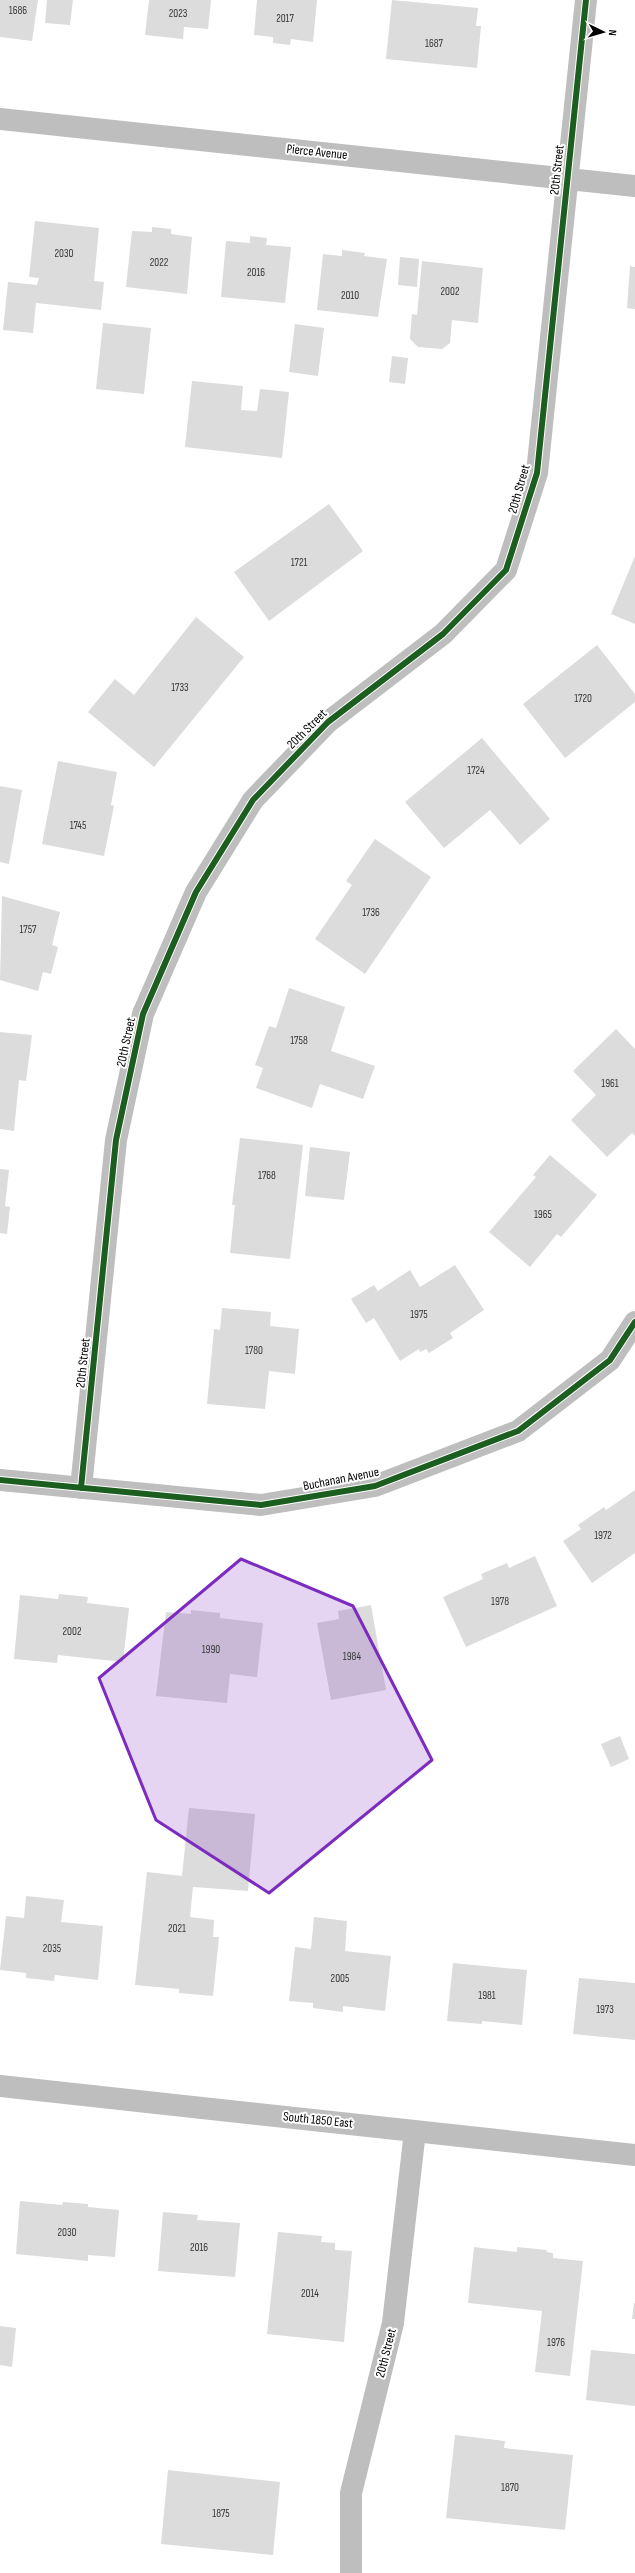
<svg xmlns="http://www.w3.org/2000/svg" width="635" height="2573" viewBox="0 0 635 2573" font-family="'Sofia Sans Condensed',sans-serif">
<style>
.building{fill:#dcdcdc}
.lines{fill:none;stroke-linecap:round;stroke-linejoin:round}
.street{stroke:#bebebe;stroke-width:22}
.cycleway-casing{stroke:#fff;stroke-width:8}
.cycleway{stroke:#1b5e20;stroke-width:6}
.marked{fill:#7b2cbf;fill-opacity:0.2;stroke:#7b2cbf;stroke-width:3;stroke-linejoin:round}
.labels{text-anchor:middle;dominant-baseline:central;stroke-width:4;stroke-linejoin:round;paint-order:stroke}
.number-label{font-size:11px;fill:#373737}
.street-label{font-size:13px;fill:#000;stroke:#fff}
</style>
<rect width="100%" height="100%" fill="#fff"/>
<!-- building -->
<path class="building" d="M0 0H38L32 41 0 37Z
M47 0H73L70 25 45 23Z
M149 0H211L208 29 184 27 183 39 145 35Z
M257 0H317L313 42 291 39 290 45 273 43V37L254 35Z
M392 0 478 8 476 26H481L477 68 386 59Z
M35 221 99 228 94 281 104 282 101 310 36 303 33 333 3 330 8 282 37 285 39 278 29 277Z
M152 227 171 229V234L192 237 187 294 126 287 132 231 152 232Z
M250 236 267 238 266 245 291 247 285 303 221 297 226 241 250 243Z
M342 250 365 253 364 256 387 259 378 317 317 310 323 254 342 256Z
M400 257 419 259 417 287 398 285Z
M422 261 483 268 478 323 452 320 450 343 442 349 418 347 410 339 412 314 417 315Z
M630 266 635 267V309L627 308Z
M103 323 151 328 144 394 96 389Z
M295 324 324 328 318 376 289 372Z
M392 356 408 358 405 384 389 382Z
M192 381 243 386 241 410 257 411 260 389 289 392 282 458 185 447Z
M329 504 363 551 269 621 234 572Z
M635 556V624L611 614Z
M196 617 244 657 154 767 88 712 115 679 134 695Z
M597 645 635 694V702L565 758 523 704Z
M482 738 550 819 520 845 490 810 444 848 405 802Z
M58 761 117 772 111 805 114 806 104 856 42 844Z
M0 786 22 790 9 864 0 862Z
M375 839 431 877 365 974 315 939 352 885 346 881Z
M2 896 60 912 52 945 58 947 51 974 43 972 38 991 0 980Z
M289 988 345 1007 331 1051 375 1066 363 1099 320 1084 312 1108 256 1088 263 1068 255 1065 269 1026 276 1028Z
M616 1029 635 1049V1136L632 1133 607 1157 571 1120 596 1095 573 1071Z
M0 1032 32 1035 26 1081 19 1080 14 1131 0 1129Z
M240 1138 303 1145 290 1259 230 1253 235 1205H232Z
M310 1147 350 1152 344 1200 305 1196Z
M550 1155 597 1195 561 1237 557 1234 530 1267 489 1232 536 1177 533 1175Z
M0 1169 9 1170 5 1206 10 1207 7 1234 0 1233Z
M455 1265 484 1310 450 1333 453 1338 429 1353 426 1349 420 1352 419 1349 400 1361 374 1318 366 1323 351 1299 374 1285 389 1308 378 1291 410 1270 420 1287Z
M222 1308 271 1312 270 1326 299 1329 295 1374 269 1371 265 1409 207 1404 214 1329 220 1330Z
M635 1490V1553L592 1583 563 1541 581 1529 578 1525 604 1507 606 1510Z
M535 1556 557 1606 466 1647 443 1597 483 1579 481 1574 507 1563 509 1568Z
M59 1594 88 1597 87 1603 129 1608 123 1662 58 1655 57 1663 14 1659 20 1595 58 1599Z
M371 1605 386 1690 331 1700 317 1623 339 1619 338 1611Z
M191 1610 220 1613V1618L263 1623 257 1677 230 1674 227 1703 156 1696 166 1612 191 1614Z
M620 1736 629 1759 611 1767 601 1744Z
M189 1808 255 1814 248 1891 193 1887 190 1917 214 1920 213 1937H219L213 1996 179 1993V1989L135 1985 147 1872 182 1876Z
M26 1896 64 1900 61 1922 103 1926 98 1980 55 1975 54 1981 26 1978V1973L0 1970 6 1916 24 1918Z
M314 1917 347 1921 345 1951 391 1956 385 2011 343 2006V2012L313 2008V2003L289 2001 295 1947 311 1949Z
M453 1963 527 1970 522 2025 482 2021V2024L447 2021Z
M579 1978 635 1983V2040L573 2034Z
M20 2201 62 2205 63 2202 88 2204V2207L119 2210 115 2257 88 2255V2261L16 2254Z
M163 2212 198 2215 197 2220 240 2223 235 2277 158 2271Z
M278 2232 322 2236 321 2242 335 2243V2250L352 2251 344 2342 267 2334Z
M474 2247 517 2252V2247L547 2250 546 2252 553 2253V2258L583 2261 570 2376 535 2372 542 2311 468 2303Z
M634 2303H635V2319H632Z
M0 2326 16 2328 12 2367 0 2365Z
M591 2350 635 2354V2406L586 2400Z
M455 2435 505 2441 504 2448 573 2455 565 2530 446 2518Z
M168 2470 280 2482 273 2555 161 2544Z"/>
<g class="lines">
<!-- street -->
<path class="street" d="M0 119 635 186
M0 1480 261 1505 375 1486 518 1431 610 1360 635 1322
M81 1488 116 1140 143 1014 196 892 253 800 328 722 443 634 506 570 537 473 586 0
M0 2086 635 2155
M351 2573V2493L393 2323 415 2131"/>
<defs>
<path id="cycleway" d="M0 1480 261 1505 375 1486 518 1431 610 1360 635 1322
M81 1488 116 1140 143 1014 196 892 253 800 328 722 443 634 506 570 537 473 586 0"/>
</defs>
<!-- cycleway casing -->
<use href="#cycleway" class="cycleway-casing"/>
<!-- cycleway -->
<use href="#cycleway" class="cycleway"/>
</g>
<!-- marked area -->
<path class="marked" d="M241 1559 353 1606 432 1760 269 1893 156 1820 99 1678Z"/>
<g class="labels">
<!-- number labels -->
<g class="number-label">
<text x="18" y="10">1686</text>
<text x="178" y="13">2023</text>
<text x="285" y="18">2017</text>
<text x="434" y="43">1687</text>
<text x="64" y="253">2030</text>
<text x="159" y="262">2022</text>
<text x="256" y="272">2016</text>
<text x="450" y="291">2002</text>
<text x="350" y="295">2010</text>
<text x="299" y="562">1721</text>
<text x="180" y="687">1733</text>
<text x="583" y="698">1720</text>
<text x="476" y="770">1724</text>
<text x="78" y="825">1745</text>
<text x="371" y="912">1736</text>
<text x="28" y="929">1757</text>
<text x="299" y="1040">1758</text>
<text x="610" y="1083">1961</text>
<text x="267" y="1175">1768</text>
<text x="543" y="1214">1965</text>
<text x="419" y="1314">1975</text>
<text x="254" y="1350">1780</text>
<text x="603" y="1535">1972</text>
<text x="500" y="1601">1978</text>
<text x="72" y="1631">2002</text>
<text x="211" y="1649">1990</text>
<text x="352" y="1656">1984</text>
<text x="177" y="1928">2021</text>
<text x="52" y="1948">2035</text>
<text x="340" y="1978">2005</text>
<text x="487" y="1995">1981</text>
<text x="605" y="2009">1973</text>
<text x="67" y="2232">2030</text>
<text x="199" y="2247">2016</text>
<text x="310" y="2293">2014</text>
<text x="556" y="2342">1976</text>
<text x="510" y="2487">1870</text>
<text x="221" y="2513">1875</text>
</g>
<!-- street labels -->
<g class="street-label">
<text transform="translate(317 152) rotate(6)">Pierce Avenue</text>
<text transform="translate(557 170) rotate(-84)">20th Street</text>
<text transform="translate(519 489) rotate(-74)">20th Street</text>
<text transform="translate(307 729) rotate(-45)">20th Street</text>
<text transform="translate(126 1042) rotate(-78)">20th Street</text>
<text transform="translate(83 1363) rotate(-84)">20th Street</text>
<text transform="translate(341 1479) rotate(-11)">Buchanan Avenue</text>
<text transform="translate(318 2120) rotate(6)">South 1850 East</text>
<text transform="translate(386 2353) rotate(-76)">20th Street</text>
</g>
</g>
<!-- north arrow -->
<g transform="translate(603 32) rotate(95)" stroke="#ffffff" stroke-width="3" paint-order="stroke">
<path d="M0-3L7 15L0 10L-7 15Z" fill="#000000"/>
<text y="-6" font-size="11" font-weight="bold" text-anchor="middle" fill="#000000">N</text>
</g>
</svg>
